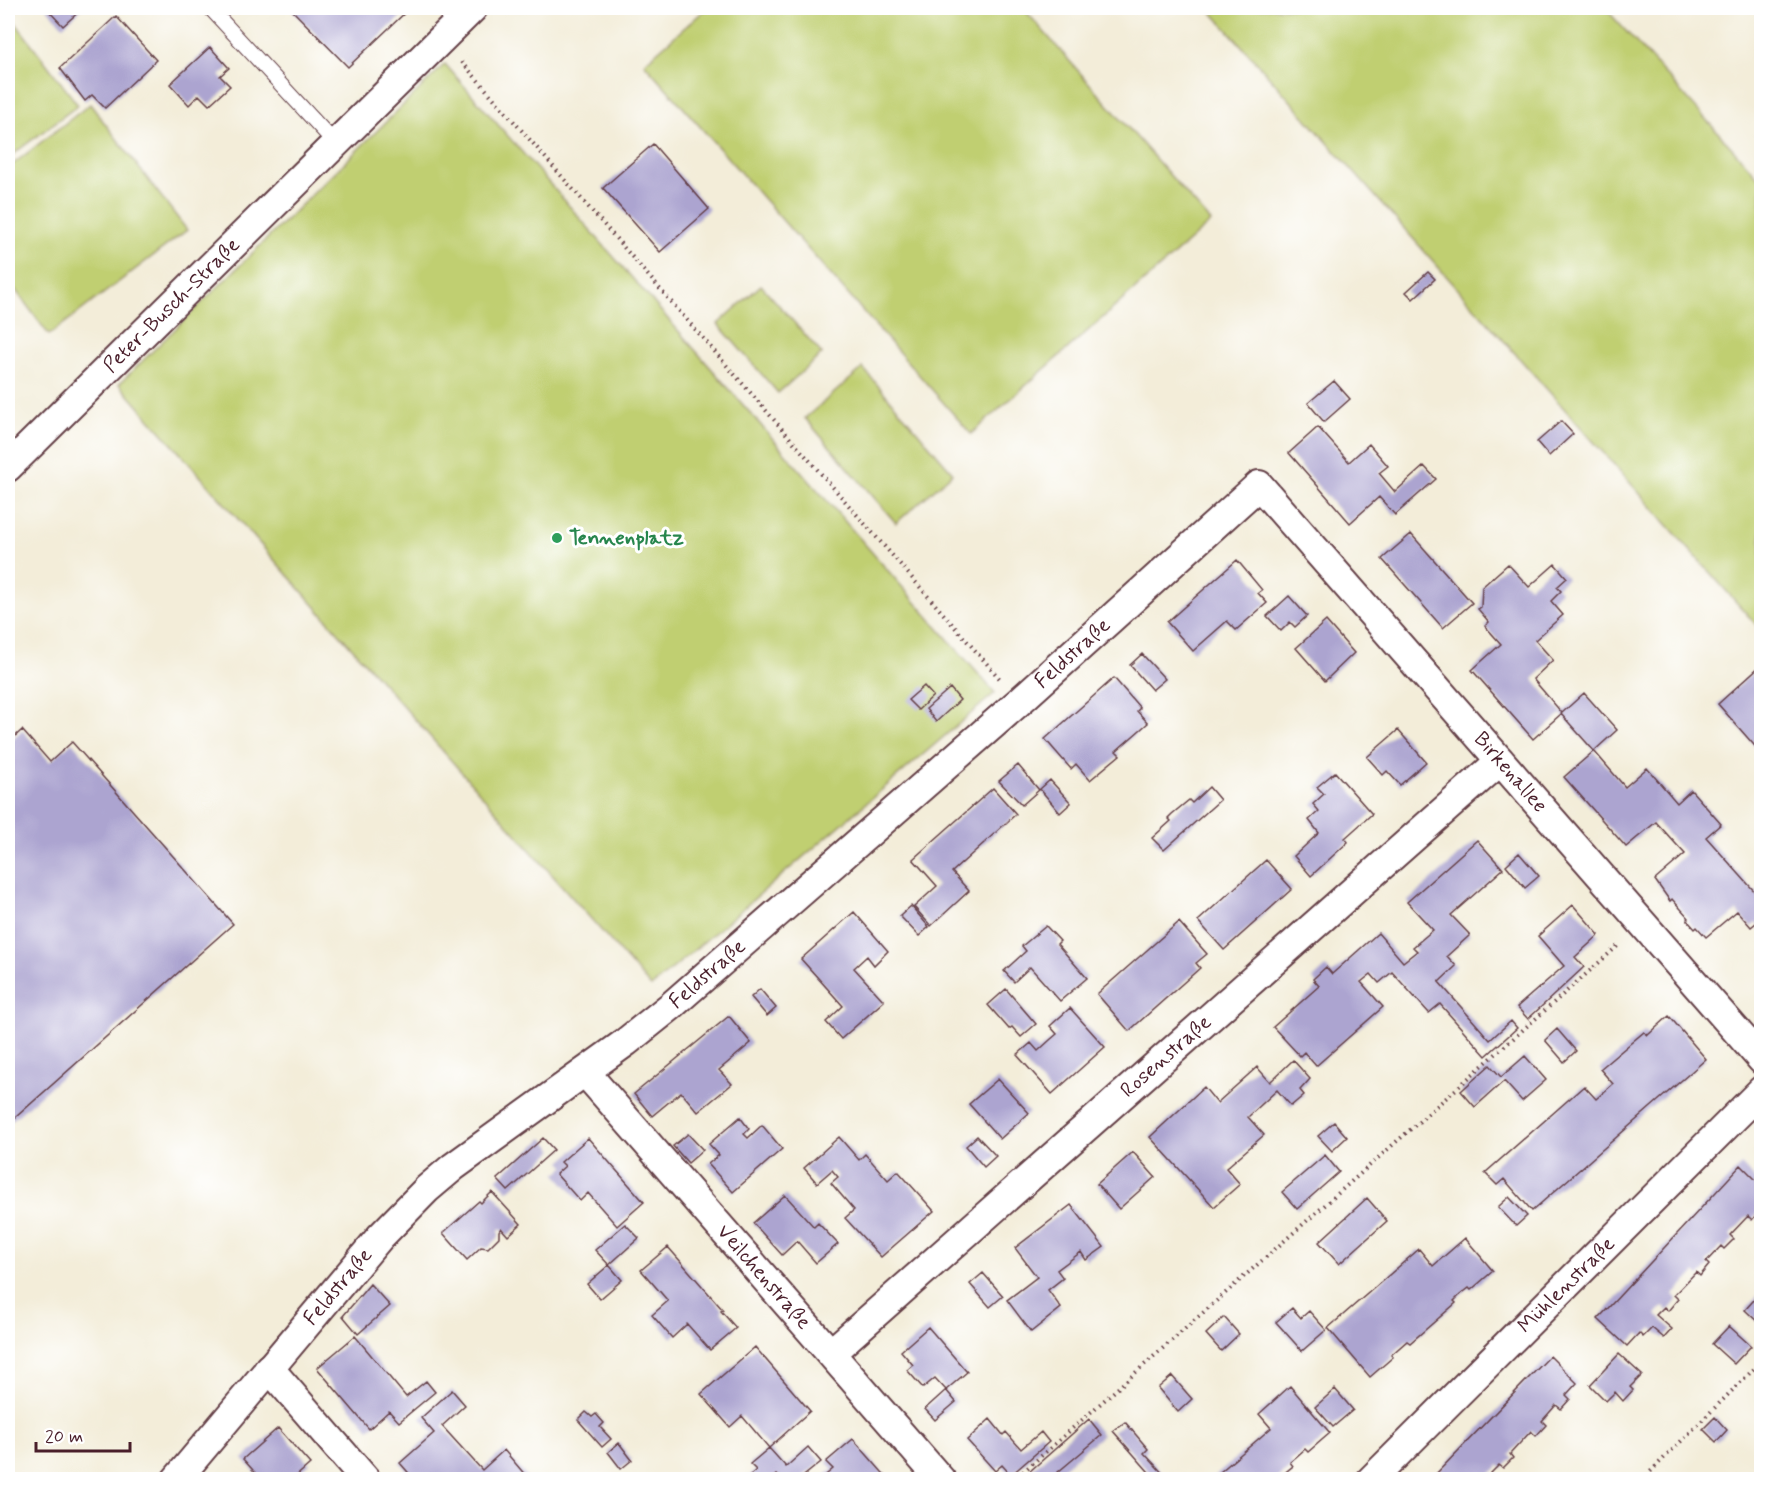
<svg xmlns="http://www.w3.org/2000/svg" width="1769" height="1487" viewBox="0 0 1769 1487" font-family="Mynerve,sans-serif">
<style>
.green{fill:#c0cf71;stroke:#85774e;stroke-width:1.5}
.building{fill:#aca4d0}
.lines{fill:none;stroke-linecap:round;stroke-linejoin:round}
.lane-casing{stroke:#633e45;stroke-width:16}
.street-casing{stroke:#633e45;stroke-width:32}
.path{stroke:#633e45;stroke-width:4;stroke-dasharray:1.5 4.5;stroke-linecap:butt}
.lane{stroke:#fff;stroke-width:14}
.street{stroke:#fff;stroke-width:28}
.leisure-dot{fill:#2e9e5b;stroke:#fff;stroke-width:2}
.labels{text-anchor:middle;dominant-baseline:central;stroke-width:6;stroke-linejoin:round;paint-order:stroke}
.street-label{font-size:21px;fill:#4a1f2b;stroke:#fff}
.leisure-label{font-size:21px;font-weight:bold;fill:#27864d;stroke:#fff;text-anchor:start}
</style>
<rect width="100%" height="100%" fill="#fff"/>
<filter id="ink" filterUnits="userSpaceOnUse"><feTurbulence type="fractalNoise" baseFrequency=".0167" numOctaves="2"/><feDisplacementMap in="SourceGraphic" scale="12" xChannelSelector="R" yChannelSelector="G"/><feConvolveMatrix kernelMatrix="1 2 1 2 8 2 1 2 1" color-interpolation-filters="sRGB"/></filter>
<filter id="wash" filterUnits="userSpaceOnUse"><feTurbulence type="fractalNoise" baseFrequency=".008" numOctaves="4" result="noise"/><feDisplacementMap in="SourceGraphic" scale="24" xChannelSelector="R" yChannelSelector="G"/><feGaussianBlur stdDeviation="1.35" result="paint"/><feColorMatrix in="noise" values="0 0 0 0 0 0 0 0 0 0 0 0 0 0 0 0 0 1.4 0 .05"/><feComposite in="paint" operator="in"/></filter>
<g filter="url(#wash)">
<rect width="100%" height="100%" fill="#f3edd9"/>
<!-- green -->
<path class="green" d="M707 8H1023L1211 222 971 434 644 63Z
M1208 8H1605L1761 180V630Z
M8 13 78 105 8 158Z
M445 64 995 693 651 987 119 384Z
M90 104 187 230 49 335 8 280V168Z
M761 285 822 354 778 393 718 324Z
M863 368 953 473 896 523 805 418Z"/>
<g id="blocks">
<!-- building -->
<path class="building" d="M46 8H83L63 26Z
M290 8H410L348 67Z
M116 16 156 60 105 108 92 95 85 101 60 68Z
M210 47 229 68 220 76 230 86 209 105 199 95 189 105 170 84Z
M653 144 709 209 660 252 603 188Z
M1428 272 1435 279 1413 299 1406 292Z
M1334 381 1350 399 1324 422 1308 403Z
M1561 421 1573 434 1549 456 1537 442Z
M1318 427 1349 462 1369 444 1388 466 1379 473 1395 492 1424 466 1436 479 1395 515 1379 497 1350 523 1289 453Z
M1411 534 1472 603 1443 628 1382 559Z
M1237 560 1262 590 1258 593 1267 603 1236 630 1227 621 1193 651 1167 622Z
M1508 564 1529 587 1555 564 1567 578 1557 587 1561 591 1551 601 1563 615 1535 640 1553 660 1533 679 1562 713 1584 693 1617 730 1594 751 1625 787 1647 768 1677 803 1691 790 1721 824 1706 837 1756 893 1761 889V928L1756 923 1751 927 1737 911 1706 937 1697 927 1695 929 1687 920 1689 918 1672 899 1670 901 1655 880 1685 854 1656 822 1626 847 1564 777 1594 751 1578 733 1561 714 1533 739 1472 670 1501 644 1485 626 1489 622 1478 609 1481 607 1482 587Z
M1289 596 1307 616 1295 627 1290 622 1281 631 1267 616Z
M1326 621 1354 653 1325 681 1296 648Z
M1142 654 1165 679 1152 690 1130 665Z
M1761 665V753L1718 704Z
M1114 678 1140 708 1137 711 1148 723 1116 751 1120 755 1090 780 1076 764 1071 769 1045 739Z
M924 686 933 696 918 710 908 700Z
M950 688 960 700 936 722 926 709Z
M22 730 50 762 72 742 233 924 8 1124V743Z
M1398 730 1426 762 1400 785 1387 771 1383 775 1367 757Z
M1018 765 1039 790 1022 805 999 781Z
M1335 772 1372 814 1345 838 1348 842 1311 876 1294 856 1319 833 1309 820 1319 811 1313 804 1324 794 1317 787Z
M1050 780 1071 803 1060 813 1040 789Z
M1209 787 1220 800 1164 850 1152 838 1171 821 1168 818 1172 814 1189 800 1192 803Z
M993 788 1016 814 952 872 969 891 931 926 914 907 937 886 913 859Z
M1477 840 1503 869 1451 915 1470 935 1447 956 1456 966 1439 982 1490 1040 1511 1021 1517 1028 1486 1056 1440 1004 1429 1013 1392 972 1379 983 1371 974 1361 982 1383 1007 1316 1066 1304 1052 1300 1056 1273 1027 1319 986 1313 979 1326 967 1332 974 1378 933 1403 962 1417 951 1413 947 1433 930 1407 902Z
M1519 853 1539 876 1525 888 1506 865Z
M1266 860 1292 889 1224 950 1198 921Z
M1573 905 1599 935 1575 957 1584 967 1528 1019 1517 1007 1564 966 1538 936Z
M911 906 929 927 919 936 900 916Z
M854 912 888 951 874 965 867 956 854 968 884 1001 841 1039 826 1022 843 1006 801 959Z
M1179 922 1207 954 1196 963 1200 968 1129 1031 1097 994Z
M1046 926 1060 941 1057 944 1087 978 1060 1001 1030 967 1014 982 1004 971 1026 951 1022 946Z
M760 989 776 1008 767 1016 751 997Z
M1006 989 1036 1024 1021 1037 1012 1027 1009 1029 988 1005Z
M1070 1008 1105 1047 1052 1094 1017 1055 1031 1043 1038 1051 1050 1040 1057 1034 1050 1026Z
M729 1016 751 1043 719 1070 732 1084 698 1112 681 1092 652 1116 634 1094Z
M1669 1016 1706 1059 1532 1211 1504 1179 1497 1185 1485 1173 1584 1086 1596 1099 1613 1084 1600 1069 1644 1032 1648 1035Z
M1557 1029 1576 1051 1564 1062 1545 1040Z
M1525 1056 1546 1080 1522 1101 1504 1081 1475 1107 1461 1091 1490 1065 1501 1077Z
M1293 1060 1310 1079 1300 1090 1304 1095 1291 1106 1277 1090 1248 1117 1264 1135 1226 1168 1240 1184 1214 1207 1150 1137 1204 1087 1217 1103 1257 1067 1270 1082Z
M998 1079 1029 1113 1000 1139 969 1104Z
M740 1117 749 1129 744 1134 748 1138 762 1125 782 1149 733 1192 708 1164 719 1155 709 1144Z
M1334 1122 1347 1137 1332 1151 1318 1136Z
M688 1134 703 1150 688 1163 673 1146Z
M977 1136 996 1156 984 1167 966 1146Z
M839 1137 859 1160 865 1154 888 1180 898 1171 934 1211 881 1257 845 1218 854 1210 831 1183 838 1177 832 1170 817 1183 804 1168Z
M543 1138 554 1150 508 1191 497 1179Z
M588 1138 644 1202 617 1226 588 1193 580 1201 556 1174 565 1166 561 1162Z
M1133 1152 1155 1177 1119 1209 1097 1184Z
M1325 1155 1339 1172 1297 1209 1282 1192Z
M1741 1165 1761 1185V1202L1759 1205 1761 1209 1752 1220 1748 1216 1730 1235 1734 1239 1724 1249 1721 1246 1706 1262 1709 1265 1700 1276 1696 1272 1674 1295 1678 1299 1668 1311 1664 1307 1656 1315 1672 1329 1664 1338 1652 1328 1643 1337 1639 1333 1627 1346 1598 1319Z
M492 1192 521 1224 508 1236 501 1228 499 1231V1237L488 1248 481 1247 467 1260 443 1233 479 1201 481 1203Z
M785 1195 814 1227 818 1223 838 1244 816 1263 797 1241 782 1255 753 1223Z
M1509 1197 1527 1216 1516 1226 1498 1207Z
M1367 1198 1387 1221 1339 1264 1319 1242Z
M1071 1205 1104 1247 1086 1260 1081 1252 1057 1270 1063 1278 1048 1290 1061 1308 1031 1332 1007 1300 1037 1277 1015 1248Z
M625 1224 639 1238 609 1265 595 1250Z
M1465 1238 1493 1271 1471 1290 1469 1288 1460 1295 1454 1301 1456 1303 1410 1343 1407 1341 1391 1355 1393 1357 1370 1377 1328 1328 1419 1249 1433 1266Z
M668 1247 723 1310 721 1311 736 1328 710 1350 687 1324 672 1338 652 1315 668 1301 641 1270Z
M609 1265 622 1280 600 1299 587 1284Z
M983 1273 1003 1296 990 1307 970 1284Z
M370 1284 390 1306 358 1334 343 1316Z
M1761 1292V1325L1745 1310Z
M1292 1308 1301 1318 1309 1311 1326 1330 1302 1351 1276 1322Z
M1224 1317 1239 1334 1221 1351 1206 1334Z
M1729 1326 1751 1346 1734 1364 1712 1344Z
M928 1327 967 1372 946 1390 935 1378 923 1388 907 1370 913 1365 901 1351Z
M355 1336 406 1397 426 1381 435 1392 399 1422 389 1411 369 1429 317 1368Z
M755 1347 810 1411 769 1448 742 1416 730 1427 701 1394Z
M1619 1354 1642 1375 1630 1387 1633 1390 1623 1401 1615 1392 1606 1401 1590 1385Z
M1550 1356 1577 1383 1566 1395 1570 1399 1561 1409 1556 1405 1542 1421 1546 1425 1536 1436 1531 1431 1510 1454 1513 1458 1503 1468 1499 1465 1485 1479H1438L1434 1476Z
M1172 1376 1192 1399 1178 1412 1158 1388Z
M1290 1386 1330 1433 1308 1452 1305 1449 1296 1457 1290 1462 1293 1466 1277 1479H1212L1271 1428 1259 1414Z
M1335 1389 1353 1410 1333 1427 1315 1407Z
M452 1390 465 1405 442 1426 482 1470 504 1450 527 1477 525 1479H414L400 1463 434 1433 421 1418Z
M946 1390 956 1402 935 1420 925 1409Z
M586 1412 592 1417 596 1414 604 1423 600 1427 611 1439 602 1447 578 1420Z
M1715 1417 1727 1430 1716 1442 1703 1429Z
M990 1419 1003 1435 1006 1432 1021 1449 1041 1432 1049 1442 1011 1475 1002 1465 995 1471 967 1440Z
M1089 1419 1102 1435 1058 1472 1065 1479H1021Z
M1125 1422 1148 1449 1144 1453 1168 1479H1155L1113 1431Z
M278 1428 310 1464 293 1479H261L243 1459Z
M853 1439 882 1472 889 1479H821L833 1469 826 1462Z
M619 1443 632 1460 621 1469 608 1452Z
M808 1447 821 1462 800 1479H782L777 1475 772 1479H753L750 1475 756 1470 750 1464 769 1448 786 1467Z"/>
</g>
</g>
<g filter="url(#ink)">
<use href="#blocks" fill-opacity="0" stroke="#633e45" stroke-width="1.5"/>
<g class="lines">
<defs>
<path id="lane" d="M210 8 335 143"/>
<g id="street">
<path id="s1" d="M8 467 473 8"/>
<path id="s2" d="M585 1072 941 1480"/>
<path id="s3" d="M832 1352 1500 761"/>
<path d="M269 1368 366 1480"/>
<path id="s4" d="M176 1480 380 1237 427 1189 453 1167 626 1042 671 1006 1020 701 1259 485 1762 1060"/>
<path id="s5" d="M1371 1480 1762 1090"/>
</g>
</defs>
<!-- lane casing -->
<use href="#lane" class="lane-casing"/>
<!-- street casing -->
<use href="#street" class="street-casing"/>
<!-- path -->
<path class="path" d="M462 62 1001 680
M1014 1480 1620 944
M1642 1480 1762 1361"/>
<!-- lane -->
<use href="#lane" class="lane"/>
<!-- street -->
<use href="#street" class="street"/>
</g>
</g>
<!-- markers -->
<circle class="leisure-dot" cx="557" cy="538" r="6"/>
<g class="labels">
<!-- street labels -->
<g class="street-label">
<text stroke="none"><textPath href="#s1" startOffset="230">Peter-Busch-Straße</textPath></text>
<text stroke="none"><textPath href="#s4" startOffset="1224">Feldstraße</textPath></text>
<text stroke="none"><textPath href="#s4" startOffset="1857">Birkenallee</textPath></text>
<text stroke="none"><textPath href="#s4" startOffset="738">Feldstraße</textPath></text>
<text stroke="none"><textPath href="#s3" startOffset="446">Rosenstraße</textPath></text>
<text stroke="none"><textPath href="#s2" startOffset="272">Veilchenstraße</textPath></text>
<text stroke="none"><textPath href="#s5" startOffset="276">Mühlenstraße</textPath></text>
<text stroke="none"><textPath href="#s4" startOffset="252">Feldstraße</textPath></text>
</g>
<!-- leisure labels -->
<g class="leisure-label">
<text x="569" y="538">Tennenplatz</text>
</g>
</g>
<!-- margin -->
<rect width="1769" height="1487" fill="none" stroke="#fff" stroke-width="30"/>
<!-- scale -->
<path d="M36 1442v9h94v-9" fill="none" stroke="#4a1f2b" stroke-width="3"/>
<text x="45" y="1442" font-size="18" fill="#4a1f2b" stroke="#ffffff" stroke-width="4.5" paint-order="stroke">20 m</text>
</svg>
